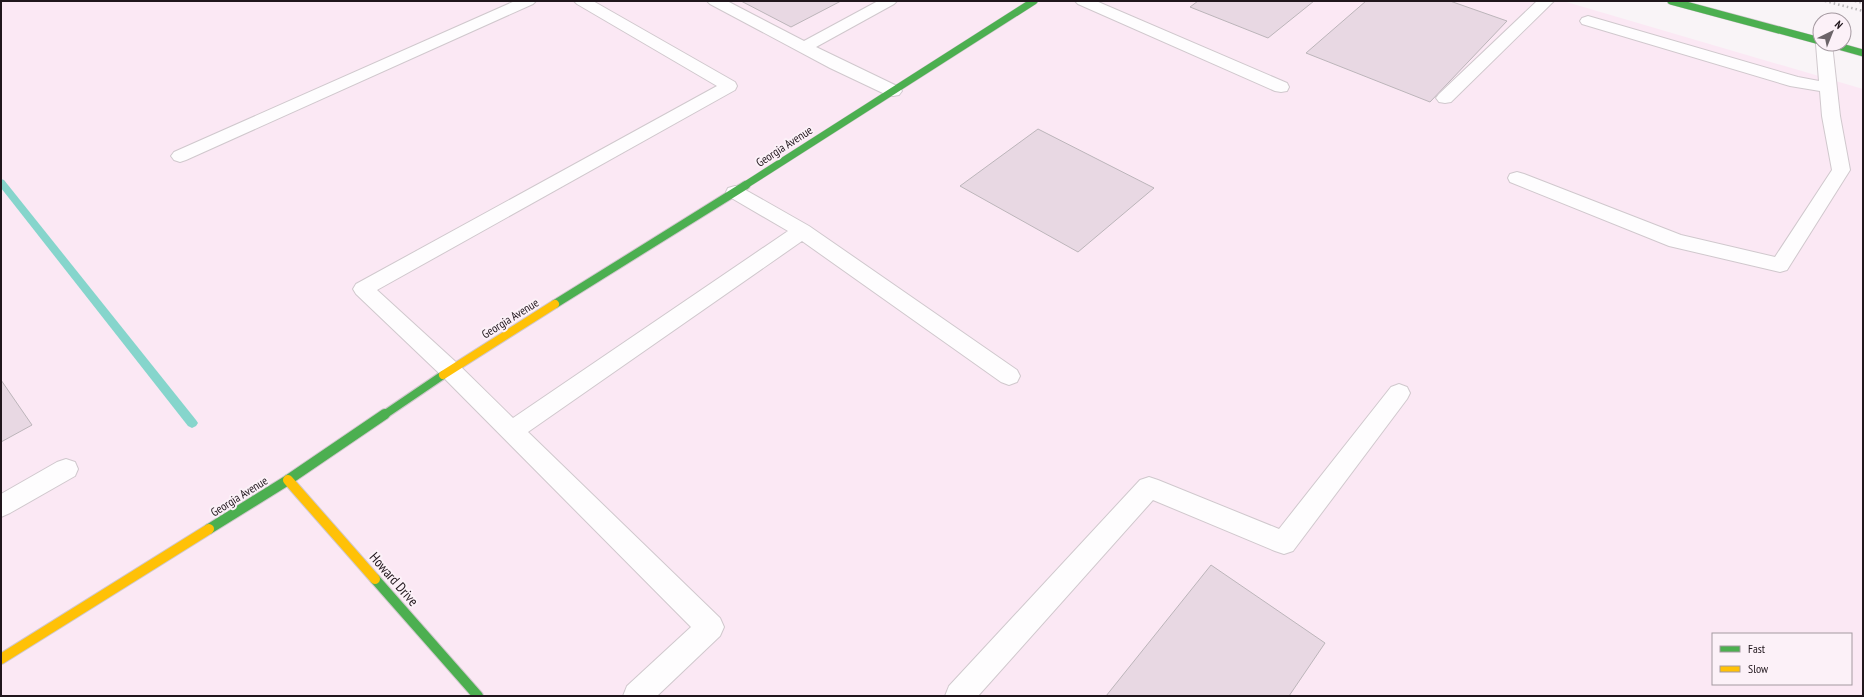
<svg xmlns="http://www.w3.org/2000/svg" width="1864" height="697" viewBox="0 0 1864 697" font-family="'PT Sans Narrow',sans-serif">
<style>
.built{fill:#fbe8f4;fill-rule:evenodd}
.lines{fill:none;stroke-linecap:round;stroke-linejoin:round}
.stream{fill:#86d5cc;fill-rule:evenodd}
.building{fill:#e8d8e3;stroke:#bcb5ba}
.lane-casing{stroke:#d0c8cd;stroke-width:2}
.fast-far2-casing{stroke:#d0c8cd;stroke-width:8}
.fast-far1-casing{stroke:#d0c8cd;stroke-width:10}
.fast-casing{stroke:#d0c8cd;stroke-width:12}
.slow-far1-casing{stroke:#d0c8cd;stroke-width:10}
.slow-casing{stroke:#d0c8cd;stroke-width:12}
.lane{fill:#fefdfe;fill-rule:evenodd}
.fast-far2{stroke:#4caf50;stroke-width:7}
.fast-far1{stroke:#4caf50;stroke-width:8}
.fast{stroke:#4caf50;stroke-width:10}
.slow-far1{stroke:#ffc107;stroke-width:8}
.slow{stroke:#ffc107;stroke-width:10}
.rail{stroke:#bbb8ba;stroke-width:2.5;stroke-dasharray:1.5 3;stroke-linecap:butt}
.labels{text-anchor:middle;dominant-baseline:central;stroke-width:4;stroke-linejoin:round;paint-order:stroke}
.street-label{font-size:12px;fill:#20161c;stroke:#fcf1f8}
.near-street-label{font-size:14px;fill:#20161c;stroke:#fcf1f8}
</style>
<rect width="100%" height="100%" fill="#f9f4f7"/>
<!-- built -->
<path class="built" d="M1 1H1563L1863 89V696H1ZM1713 634H1851V684H1713Z"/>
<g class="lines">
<!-- stream -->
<path class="stream" d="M1 179 4 180 196 420 198 423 196 426 192 428 188 426 1 188Z"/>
</g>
<!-- building -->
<path class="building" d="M741 1H841L791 27Z
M1198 1H1314L1268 38 1190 7Z
M1366 1H1450L1507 21 1430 102 1306 53Z
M1038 129 1154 188 1078 252 960 186Z
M1 380 32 425 1 442Z
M1211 565 1325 643 1289 696H1106Z"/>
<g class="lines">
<defs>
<path id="lane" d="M515 1H536L533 4 186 160 180 162 174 160 171 156 174 152Z
M574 1H593L735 82 737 86 735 90 377 290 458 364 513 418 788 231 728 196 726 192 728 188 735 186 742 188 809 226 1017 370 1020 376 1017 382 1009 385 1001 382 802 241 528 432 720 618 724 627 720 636 657 696H623L627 686 691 627 442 376 356 294 353 289 356 284 717 86 577 4Z
M707 1H727L804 41 878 1H897L894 4 816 47 899 87 902 91 899 95 893 96 887 95 830 68 710 4Z
M1075 1H1096L1287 83 1289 87 1287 91 1281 92 1275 91 1078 4Z
M1537 1H1554L1451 102 1445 103 1439 102 1436 98 1439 94Z
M1588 16 1798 77 1819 81 1816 44 1820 40V44H1832L1840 116 1850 170 1787 270 1780 272 1669 246 1510 182 1508 178 1510 174 1517 172 1524 174 1681 235 1775 257 1832 170 1822 116 1820 91 1790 86 1582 24 1580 21 1582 18Z
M1399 384 1407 387 1410 393 1407 399 1293 551 1284 554 1275 551 1153 500 978 696H945L949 686 1140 480 1149 477 1158 480 1279 529 1391 387Z
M66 459 75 462 78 469 75 476 10 513 1 517V494L57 462Z"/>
<path id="fast-far2" d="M1671 1 1820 41
M1831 44 1863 53
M744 186 1034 1"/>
<path id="fast-far1" d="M555 304 746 185
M384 415 443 375"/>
<path id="fast" d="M209 529 288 480 385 414
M375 579 478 696"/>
<path id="slow-far1" d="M443 375 555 304"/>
<path id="slow" d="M288 480 375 579
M1 659 209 529"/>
</defs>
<!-- lane casing -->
<use href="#lane" class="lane-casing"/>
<!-- fast-far2 casing -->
<use href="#fast-far2" class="fast-far2-casing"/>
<!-- fast-far1 casing -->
<use href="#fast-far1" class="fast-far1-casing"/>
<!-- fast casing -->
<use href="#fast" class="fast-casing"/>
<!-- slow-far1 casing -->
<use href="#slow-far1" class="slow-far1-casing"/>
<!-- slow casing -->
<use href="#slow" class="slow-casing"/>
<!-- lane -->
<use href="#lane" class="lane"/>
<!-- fast-far2 -->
<use href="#fast-far2" class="fast-far2"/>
<!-- fast-far1 -->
<use href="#fast-far1" class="fast-far1"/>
<!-- fast -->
<use href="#fast" class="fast"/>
<!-- slow-far1 -->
<use href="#slow-far1" class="slow-far1"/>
<!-- slow -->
<use href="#slow" class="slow"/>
<!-- rail -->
<path class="rail" d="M1825 1 1863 11
M1855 1 1863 3"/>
</g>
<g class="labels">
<!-- street labels -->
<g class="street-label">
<text transform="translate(784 146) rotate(-33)">Georgia Avenue</text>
<text transform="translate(510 318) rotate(-32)">Georgia Avenue</text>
<text transform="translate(239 496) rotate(-32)">Georgia Avenue</text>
</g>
<!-- near-street labels -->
<g class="near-street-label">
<text transform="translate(394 579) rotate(49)">Howard Drive</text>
</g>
</g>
<!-- border -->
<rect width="1864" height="697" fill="none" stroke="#20161c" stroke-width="4"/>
<!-- legend -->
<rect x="1712" y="633" width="140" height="52" fill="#fcf1f8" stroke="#a499a0"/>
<rect x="1720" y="646" width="20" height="6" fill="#4caf50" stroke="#a499a0"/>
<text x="1748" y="653" font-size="12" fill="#20161c">Fast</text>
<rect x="1720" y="666" width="20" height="6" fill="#ffc107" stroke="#a499a0"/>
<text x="1748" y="673" font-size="12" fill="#20161c">Slow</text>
<!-- north arrow -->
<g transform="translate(1832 32) rotate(43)"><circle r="19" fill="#fcf1f8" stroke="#a499a0"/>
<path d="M0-3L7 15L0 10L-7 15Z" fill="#6c6469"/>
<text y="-6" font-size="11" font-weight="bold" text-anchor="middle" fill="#20161c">N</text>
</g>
</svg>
